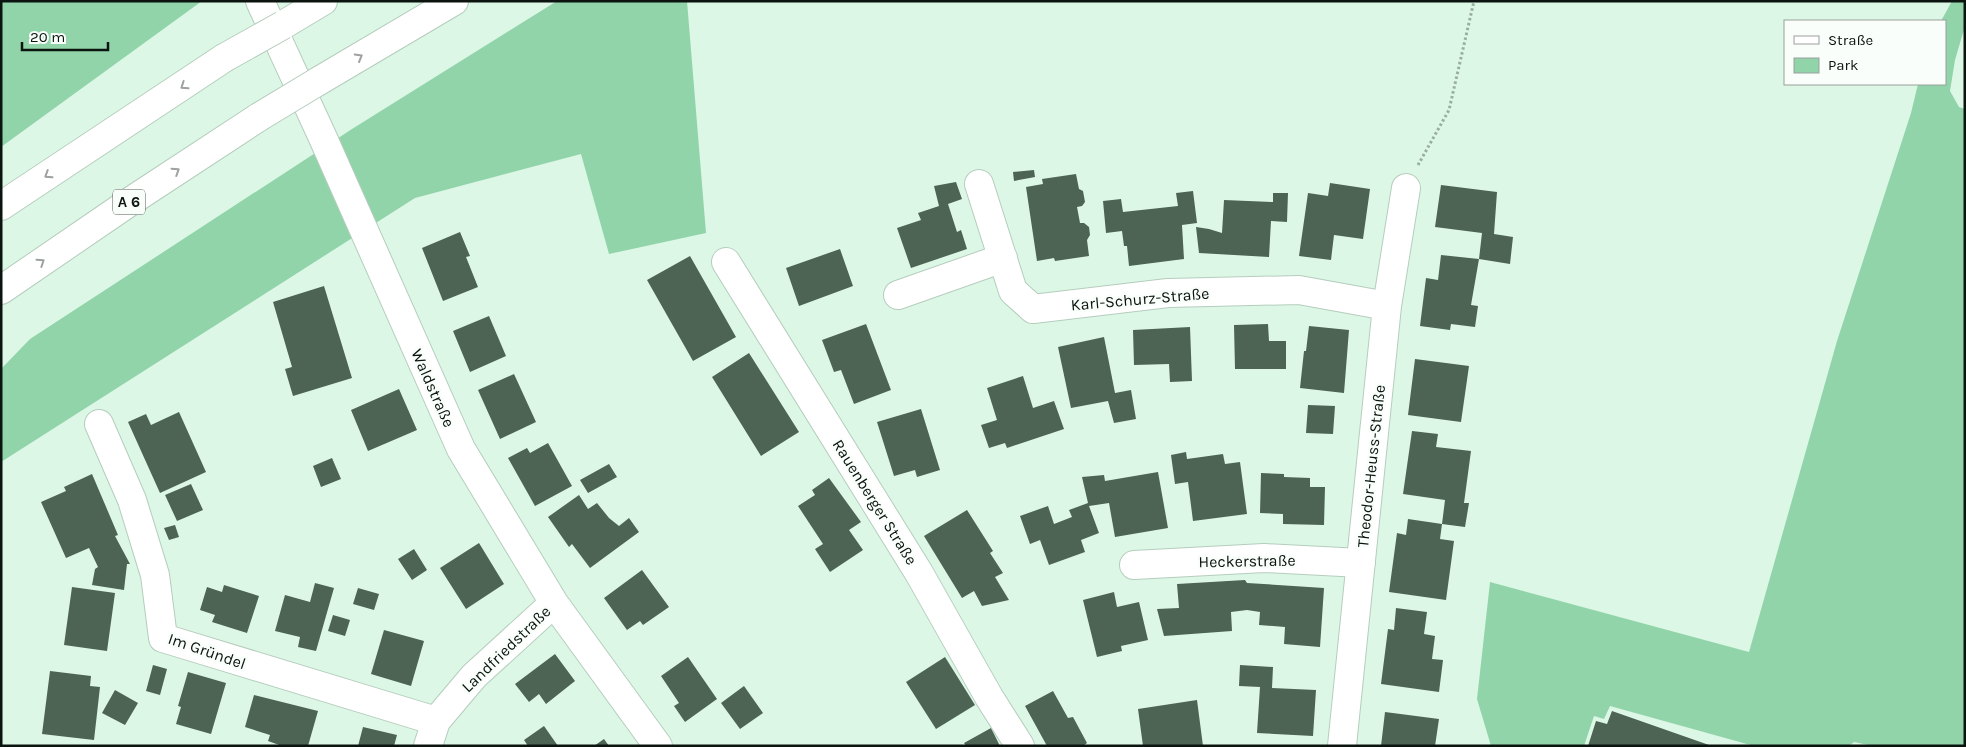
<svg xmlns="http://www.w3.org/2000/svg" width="1966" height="747" viewBox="0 0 1966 747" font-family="Karla,sans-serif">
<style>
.green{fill:#91d4aa}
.building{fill:#4d6354}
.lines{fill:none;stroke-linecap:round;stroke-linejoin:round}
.minor-casing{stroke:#b5cdbd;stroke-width:30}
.highway-casing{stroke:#b5cdbd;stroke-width:30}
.path{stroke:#99aea0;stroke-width:3;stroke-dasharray:2.5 2.5;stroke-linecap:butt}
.minor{stroke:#fff;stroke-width:28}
.highway{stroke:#fff;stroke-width:28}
.highway-bridge-casing{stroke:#b5cdbd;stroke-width:30;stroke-linecap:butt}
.highway-bridge{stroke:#fff;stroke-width:28}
.oneway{stroke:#9da19f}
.labels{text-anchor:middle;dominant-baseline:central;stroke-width:5;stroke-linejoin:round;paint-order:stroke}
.shield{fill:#f9fefb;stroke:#525a55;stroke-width:1}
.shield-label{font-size:15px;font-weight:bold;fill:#0b140e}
.street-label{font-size:16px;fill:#0b140e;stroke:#f9fefb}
</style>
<rect width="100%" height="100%" fill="#ddf7e6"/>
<!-- green -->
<path class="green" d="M1 1H202L1 147Z
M557 1H687L706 233 609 254 581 154 415 198 1 462V369L30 339 352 129Z
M1952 1H1965V26L1955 60 1950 91 1959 107 1965 109V746H1873L1854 742 1849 746H1754L1610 706 1604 719 1594 716 1584 746H1491L1477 699 1490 582 1749 652 1837 341 1911 113 1918 84H1945V21H1941Z"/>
<!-- building -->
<path class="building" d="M1034 170 1035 177 1014 181 1013 172Z
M1076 174 1079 189 1083 191 1085 202 1082 206 1077 207 1080 223H1084L1089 227 1090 235 1087 240 1089 256 1055 261 1054 258 1037 261 1026 187 1043 184 1042 179Z
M956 182 962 199 948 204 957 232 961 230 967 249 911 268 897 228 921 220 918 213 939 206 934 186Z
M1330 183 1370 189 1363 239 1334 235 1331 260 1299 256 1308 193 1328 196Z
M1441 185 1497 192 1494 234 1513 237 1510 264 1479 259 1482 233 1435 227Z
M1193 191 1197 223 1182 225 1184 259 1129 266 1127 246H1124L1122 231 1106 233 1103 201 1121 199 1123 212 1178 206 1176 193Z
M1273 193H1288L1287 222 1271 221 1269 257 1199 253 1196 227 1209 229 1222 233 1224 200 1273 202Z
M460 232 470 256 466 257 478 287 443 301 422 248Z
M840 249 853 286 799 306 786 268Z
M1441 255 1479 259 1471 305 1478 306 1475 327 1451 324 1450 330 1420 326 1426 278 1438 280Z
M690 256 736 337 693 361 647 280Z
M324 286 352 378 293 396 285 369 292 367 273 302Z
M489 316 506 356 470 372 453 331Z
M866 324 891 390 854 404 841 370 834 372 822 340Z
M1268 324 1269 341H1286V369H1235L1234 325Z
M1309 326 1349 330 1344 393 1300 388 1304 351H1306Z
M1190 327 1192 381 1170 382 1169 364 1134 365 1133 330Z
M1104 337 1115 393 1131 390 1136 419 1114 423 1108 401 1071 408 1058 347Z
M749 353 799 432 761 456 712 377Z
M1415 359 1469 366 1461 422 1408 415Z
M514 374 536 422 500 439 478 390Z
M1023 376 1033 408 1054 401 1064 429 1007 448 1005 443 989 448 981 425 997 420 987 388Z
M399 389 417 430 368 451 351 410Z
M1308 405 1335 406 1333 434 1306 433Z
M921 409 940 470 917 477 915 470 894 476 877 422Z
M179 412 206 472 160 493 128 422 146 414 151 425Z
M1412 431 1438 434 1436 447 1471 451 1464 503H1469L1465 527 1442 524 1445 500 1403 494Z
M548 443 572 486 535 506 508 458 527 448 530 453Z
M1186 452 1187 459 1223 454 1225 464 1240 462 1247 514 1193 521 1188 482 1175 484 1171 455Z
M332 458 341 479 321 487 313 466Z
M609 464 617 477 588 493 580 480Z
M1158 472 1168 528 1115 537 1109 503 1089 506 1099 533 1081 540 1085 552 1049 565 1040 540 1030 544 1020 516 1048 506 1054 524 1072 517 1069 510 1088 503 1082 477 1104 475 1105 481Z
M1261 473 1284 474V477L1310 478V487H1325L1324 525 1283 524V514L1260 513Z
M92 474 118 535 115 536 130 564H127L124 590 92 585 95 569 98 567 89 548 66 558 41 502 66 491 64 487Z
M829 478 861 522 849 530 863 550 830 572 815 549 823 544 798 506 815 495 812 490Z
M191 484 203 510 177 521 165 495Z
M579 495 588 509 597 503 609 518 619 526 629 518 639 532 590 568 572 544 569 547 548 517Z
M967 510 993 551 990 553 1003 573 995 577 1009 600 982 606 974 591 962 598 924 536Z
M1408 519 1442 524 1440 539 1454 541 1446 600 1389 592 1397 533 1406 535Z
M175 525 179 537 169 540 164 528Z
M479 543 504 584 466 609 440 568Z
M414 549 427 570 412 580 398 559Z
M642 570 669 607 643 625 640 621 627 630 604 598Z
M1245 580 1247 583 1324 588 1320 647 1284 644 1285 627 1259 625 1260 612 1247 610 1231 612 1232 631 1164 636 1157 609 1179 608 1177 584Z
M315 583 334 588 316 651 298 647 300 637 275 631 285 595 310 602Z
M224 585 259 596 247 633 212 622 215 615 200 610 207 587 222 592Z
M72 587 115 593 107 651 64 645Z
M358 588 379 594 374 610 353 604Z
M1114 592 1117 607 1139 602 1148 640 1121 646 1122 651 1097 657 1083 600Z
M1396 608 1427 612 1424 634 1435 636 1432 659 1443 660 1439 692 1381 684 1388 629 1394 630Z
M333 615 350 620 345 636 328 631Z
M384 630 424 641 411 686 371 674Z
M555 654 575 681 546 704 539 694 529 702 515 684Z
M688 657 717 699 685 722 674 706 679 703 661 676Z
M945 657 975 705 936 729 906 682Z
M153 665 167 669 160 695 146 691Z
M1240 665 1273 667 1272 688 1316 690 1313 736 1257 733 1260 687 1239 686Z
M50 671 91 676 90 686 100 687 94 740 42 734Z
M188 672 226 683 211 734 176 724 181 707 178 706Z
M744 686 763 713 740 729 721 703Z
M115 690 138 703 125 725 102 713Z
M1053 691 1068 718 1073 717 1087 743 1083 746H1047L1025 706Z
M254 695 318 711 308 746H282L268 741 270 735 245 727Z
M1197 700 1203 746H1143L1138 709Z
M1612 711 1709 745V746H1588L1596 721 1607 724Z
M1385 712 1439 719 1435 746H1381Z
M544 726 558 746H528L524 740Z
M363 727 397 735 394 746H358Z
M991 728 1000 746H966L964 743Z
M604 739 609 746H594Z"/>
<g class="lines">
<defs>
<path id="minor" d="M260 1 323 138 461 449 554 603 658 746
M979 184 1013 291 1033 309 1168 293 1299 290 1387 306
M726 262 919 573 989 697 1020 746
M898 295 1003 258
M99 424 132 500 155 575 163 638 436 721
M1134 565 1264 558 1361 563
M428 746 436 721 474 676 554 603
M1342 746 1387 306 1406 188"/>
<path id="highway" d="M283 25 323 1
M317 82 454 1
M1 206 224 58
M1 290 134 199 259 117"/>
</defs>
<!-- minor casing -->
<use href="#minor" class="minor-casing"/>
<!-- highway casing -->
<use href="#highway" class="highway-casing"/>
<!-- path -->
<path class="path" d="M1418 165 1449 110 1474 1"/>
<!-- minor -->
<use href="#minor" class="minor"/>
<!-- highway -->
<use href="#highway" class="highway"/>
<defs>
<path id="highway-bridge" d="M224 58 283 25
M259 117 317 82"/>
</defs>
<!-- highway-bridge casing -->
<use href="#highway-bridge" class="highway-bridge-casing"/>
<!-- highway-bridge -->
<use href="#highway-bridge" class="highway-bridge"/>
</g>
<!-- one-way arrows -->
<defs><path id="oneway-chevron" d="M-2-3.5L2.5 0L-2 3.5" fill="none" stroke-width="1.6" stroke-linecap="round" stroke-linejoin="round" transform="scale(1.25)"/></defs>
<g class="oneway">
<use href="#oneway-chevron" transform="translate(359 57) rotate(-30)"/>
<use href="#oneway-chevron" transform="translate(184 86) rotate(146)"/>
<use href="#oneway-chevron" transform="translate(176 171) rotate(-33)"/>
<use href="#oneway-chevron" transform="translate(48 175) rotate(147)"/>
<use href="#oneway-chevron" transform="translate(41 262) rotate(-34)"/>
</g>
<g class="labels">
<!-- shield labels -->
<rect class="shield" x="113" y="189.5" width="32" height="25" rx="4"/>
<g class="shield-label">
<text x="129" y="202">A 6</text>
</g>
<!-- street labels -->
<g class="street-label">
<text transform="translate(1140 299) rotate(-5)">Karl-Schurz-Straße</text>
<text transform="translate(433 388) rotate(66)">Waldstraße</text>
<text transform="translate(1371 466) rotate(-84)">Theodor-Heuss-Straße</text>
<text transform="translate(875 502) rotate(58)">Rauenberger Straße</text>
<text transform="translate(1247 561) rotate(-1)">Heckerstraße</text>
<text transform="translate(506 649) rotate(-44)">Landfriedstraße</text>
<text transform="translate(207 651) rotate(19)">Im Gründel</text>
</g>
</g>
<!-- border -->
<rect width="1966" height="747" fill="none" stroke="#0b140e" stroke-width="5"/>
<!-- legend -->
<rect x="1784" y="20" width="162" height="65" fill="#f9fefb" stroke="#9aa09c"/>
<rect x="1794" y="36" width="25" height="8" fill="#ffffff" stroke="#9aa09c"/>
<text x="1828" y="45" font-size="15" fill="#0b140e">Straße</text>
<rect x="1794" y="58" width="25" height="15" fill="#91d4aa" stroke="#9aa09c"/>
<text x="1828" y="70" font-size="15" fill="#0b140e">Park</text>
<!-- scale -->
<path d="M22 42v8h86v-8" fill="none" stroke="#0b140e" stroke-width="2.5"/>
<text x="30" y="42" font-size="15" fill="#0b140e" stroke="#f9fefb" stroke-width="4" paint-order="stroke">20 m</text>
</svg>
